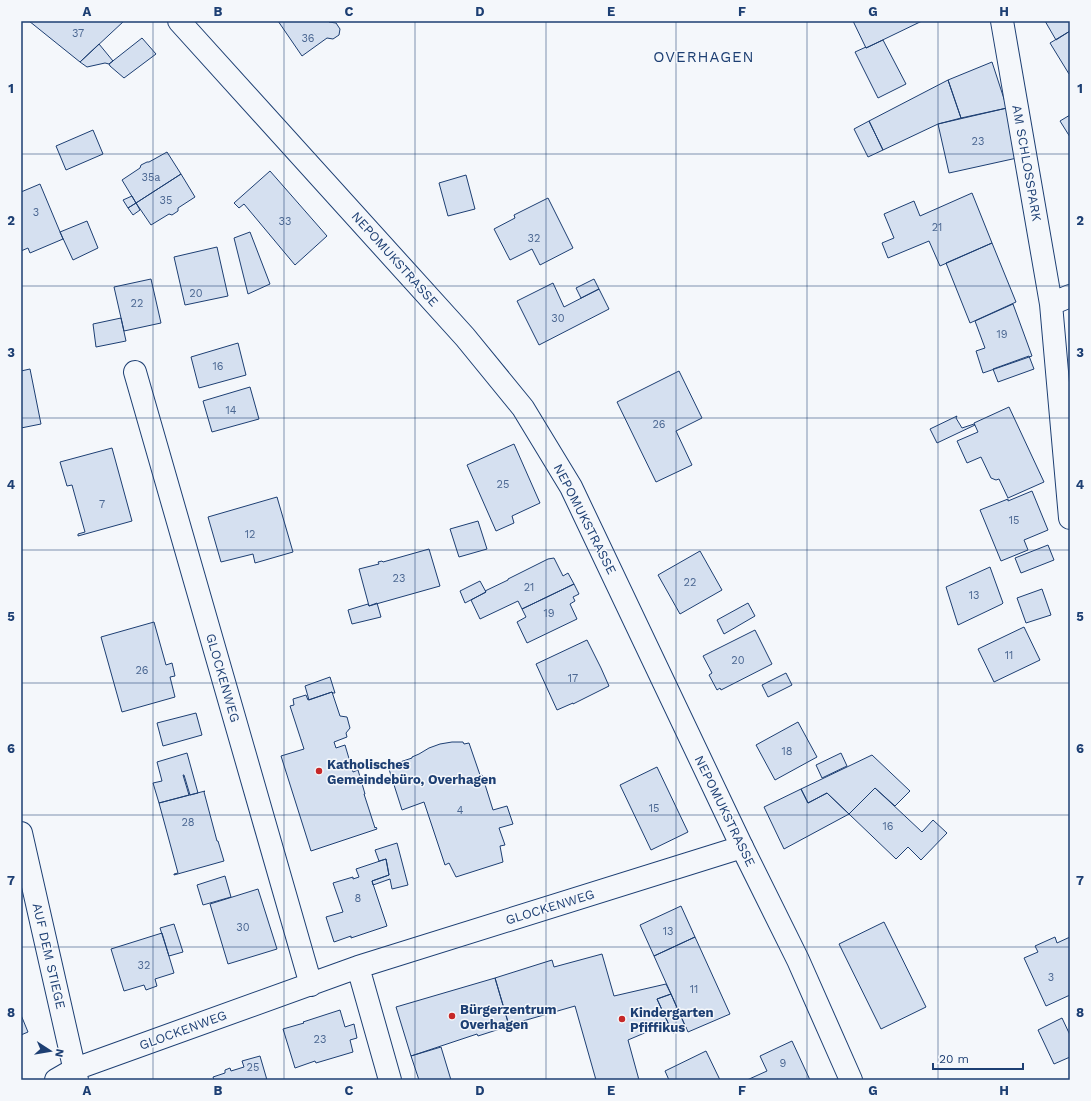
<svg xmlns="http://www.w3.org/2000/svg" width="1091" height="1101" viewBox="0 0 1091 1101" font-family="'Work Sans',sans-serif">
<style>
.building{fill:#d5e0f0;stroke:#1d3f73}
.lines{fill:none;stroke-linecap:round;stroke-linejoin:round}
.street-casing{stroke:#1d3f73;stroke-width:24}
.secondary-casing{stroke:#1d3f73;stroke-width:24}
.street{stroke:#f4f7fb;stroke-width:22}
.secondary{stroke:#f4f7fb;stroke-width:22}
.grid{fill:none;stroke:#1d3f73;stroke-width:1;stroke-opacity:0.55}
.poi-dot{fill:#c62828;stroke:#f4f7fb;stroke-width:1.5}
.labels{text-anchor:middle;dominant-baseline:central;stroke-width:3;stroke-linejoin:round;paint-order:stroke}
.number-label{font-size:11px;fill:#4b6792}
.street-label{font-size:13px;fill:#1d3f73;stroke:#f4f7fb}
.poi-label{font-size:13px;font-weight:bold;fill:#1d3f73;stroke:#f4f7fb;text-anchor:start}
.quarter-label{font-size:15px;letter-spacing:1px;fill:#1d3f73;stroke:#f4f7fb}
.neatline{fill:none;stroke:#1d3f73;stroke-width:1.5}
.grid-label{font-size:13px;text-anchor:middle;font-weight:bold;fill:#1d3f73}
</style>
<rect width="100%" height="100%" fill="#f4f7fb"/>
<!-- building -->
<path class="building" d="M29 21H124L80 62Z
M278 21H329V22L336 23 340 29 339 35 333 39 327 38 302 56Z
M853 21H922L866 48Z
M1045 21H1070V31L1056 40Z
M1070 31V73L1069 74 1050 43Z
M142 38 156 54 124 78 110 66 109 64Z
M883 40 906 84 878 98 855 52 866 47V48Z
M99 44 113 61 109 64 105 63 87 67 80 62Z
M992 62 1007 108 961 118 948 80Z
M948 80 961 118 938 124 883 150 869 121Z
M1007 108 1017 158 949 173 938 124Z
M1070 115V137L1060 121Z
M869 121 883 150 868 157 854 129Z
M93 130 103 154 66 170 56 146Z
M167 152 181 174 136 203 122 180 140 168 141 165 147 162H149Z
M270 171 327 236 295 265 244 204 239 208 234 203Z
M181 174 195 197 178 208V211L172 215 169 214 151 225 136 203Z
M466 175 475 209 448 216 439 183Z
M40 184 63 239 30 253 28 248 21 251V192Z
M972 193 992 243 940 266 929 241 888 258 882 243 894 238 884 214 914 201 920 216Z
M132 196 136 203 128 208 123 200Z
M548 198 573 248 540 265 532 249 510 260 494 229 515 218 514 215Z
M136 203 140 210 133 215 128 208Z
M87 221 98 248 73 260 60 232Z
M250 232 270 284 248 294 234 238Z
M992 243 1016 302 970 323 946 263Z
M217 247 228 296 185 305 174 257Z
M151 279 161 323 124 331 114 287Z
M594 279 599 289 581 298 576 288Z
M553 283 564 307 599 289 609 309 539 345 517 301Z
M1013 304 1032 356 983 373 976 351 985 348 975 321Z
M121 318 126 341 96 347 93 324Z
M238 343 246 375 199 388 191 357Z
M1029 356 1034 369 998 382 993 369Z
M30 369 41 424 21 428V371Z
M679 371 702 418 676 431 692 465 656 482 617 402Z
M250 387 259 419 212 432 203 401Z
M1009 407 1044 482 1008 498 999 479 996 480 991 478 981 457 967 463 957 441 978 432 974 423Z
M957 416 956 418 962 428 974 424 975 425 937 443 930 429Z
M514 444 540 503 512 516 514 523 496 531 467 465Z
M112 448 132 521 78 536V534L85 532 72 485 67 486 60 462Z
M1032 491 1048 530 1024 540 1028 550 1001 561 980 510 1008 499V501Z
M277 497 293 552 255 563 253 554 221 562 208 517Z
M478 521 487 549 459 557 450 529Z
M1048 545 1054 560 1021 573 1015 558Z
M429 549 440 586 369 606 359 569 379 564 378 562 382 561 383 562Z
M700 551 722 590 680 614 658 575Z
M554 558 563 576 568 573 574 584 522 609 518 601 480 619 471 600 486 592 485 591 508 580V579L548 559Z
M990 567 1003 603 1002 604 958 625 946 587Z
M480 581 486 592 465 603 460 591Z
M574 584 579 594 573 597 575 601 570 604 577 619 527 643 517 622 526 617 522 609Z
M1042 589 1051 615 1026 623 1017 598Z
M377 603 381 617 352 624 348 610 368 604 369 606Z
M748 603 755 616 724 634 717 620Z
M154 622 166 665 172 663 175 676 170 677 175 697 122 712 101 637Z
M1024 627 1040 660 994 682 978 649Z
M755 630 772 664 721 690 720 688 717 690 709 675 712 673 703 656Z
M587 640 601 668 609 686 573 704V703L557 710 536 664Z
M786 673 792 685 768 697 762 685Z
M330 677 335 693H333L332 692 309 700 305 686Z
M332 692 340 716 347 717 350 728 346 733 347 737 334 742 336 748 345 745 353 772 358 770 365 794H364L375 828 376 827 377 829 311 851 281 756 304 749 290 706 294 705 293 699 306 695 308 700Z
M196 713 202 735 163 746 157 723Z
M798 722 817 757 775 780 756 745Z
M452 742H463L464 744 469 743 480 775H482L493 810 507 806 513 824 499 828 505 845 500 846 503 862 456 877 449 863 445 865 424 802 402 810 388 766 412 758V757L419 754 429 748 440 744Z
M187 753 198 793 190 795 184 775H183L189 795 159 803 153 783 162 781 157 762Z
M841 753 847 766 822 778 816 765Z
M872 755 910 791 895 806 875 788 849 814 827 793 808 803 801 789Z
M657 767 688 832 651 850 620 785Z
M875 788 922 832 933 820 947 833 921 860 908 847 896 859 849 814Z
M801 789 808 803 827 793 849 814 784 849 764 807Z
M205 791 204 792 217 841H218L224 861 174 875V874L178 873 159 803Z
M397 843 408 885 392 889 390 879 373 885 372 881 389 875 386 859 379 861 375 850Z
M386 859 389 875 372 881 387 926 351 938V936L334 942 326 917 343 912 333 883 353 877V879L359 877 356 869Z
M225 876 231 897 203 905 197 885Z
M258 889 277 949 228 964 210 904Z
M681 906 695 937 654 956 640 925Z
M884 922 926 1007 881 1029 839 944Z
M174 924 183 952 169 956 160 928Z
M162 933 174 973 155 979 157 986 146 990 144 985 124 991 111 949Z
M695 937 730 1014 688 1032 654 956Z
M1055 937 1057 943 1070 937V995L1046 1006 1024 958 1038 952 1035 946Z
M602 954 614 996 666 984 671 994 657 999 668 1023 628 1040 639 1080H596L575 1006 509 1025 495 978 552 960 554 967Z
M495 978 509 1026 478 1036 477 1034 411 1056 396 1007Z
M671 994 686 1028 673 1033 657 999Z
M340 1010 345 1027 354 1024 357 1038 350 1040 353 1052 316 1063 315 1061 295 1068 283 1029 304 1023 303 1022Z
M21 1015 28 1032 21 1035Z
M1062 1018 1070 1035V1057L1054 1064 1038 1030Z
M792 1041 810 1080H747L767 1071 760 1056Z
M441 1047 451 1080H419L411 1056Z
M706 1051 720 1080H669L665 1071Z
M260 1056 267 1080H214L213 1077 225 1073V1070L230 1068 231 1071 244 1067 242 1061Z"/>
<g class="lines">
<defs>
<path id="street" d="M1002 21 1051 304 1070 518
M1051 304 1070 296
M135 372 311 985
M21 833 77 1080
M358 967 390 1080
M56 1080 75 1069 358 967 742 847"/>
<path id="secondary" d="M179 21 465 337 523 408 571 487 742 847 798 960 851 1080"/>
</defs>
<!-- street casing -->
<use href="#street" class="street-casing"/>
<!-- secondary casing -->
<use href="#secondary" class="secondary-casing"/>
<!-- street -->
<use href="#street" class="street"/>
<!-- secondary -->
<use href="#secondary" class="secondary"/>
</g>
<!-- grid -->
<path class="grid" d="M153 21V1080M284 21V1080M415 21V1080M546 21V1080M676 21V1080M807 21V1080M938 21V1080M21 154H1070M21 286H1070M21 418H1070M21 550H1070M21 683H1070M21 815H1070M21 947H1070"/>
<!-- markers -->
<g class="poi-dot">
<circle cx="319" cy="771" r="4"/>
<circle cx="452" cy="1016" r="4"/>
<circle cx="622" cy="1019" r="4"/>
</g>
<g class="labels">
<!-- number labels -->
<g class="number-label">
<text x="78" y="33">37</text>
<text x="308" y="38">36</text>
<text x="978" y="141">23</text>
<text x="151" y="177">35a</text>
<text x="166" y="200">35</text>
<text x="36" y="212">3</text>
<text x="285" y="221">33</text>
<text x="937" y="227">21</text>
<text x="534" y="238">32</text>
<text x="196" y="293">20</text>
<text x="137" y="303">22</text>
<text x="558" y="318">30</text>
<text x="1002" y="334">19</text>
<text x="218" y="366">16</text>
<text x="231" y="410">14</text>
<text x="659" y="424">26</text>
<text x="503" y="484">25</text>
<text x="102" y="504">7</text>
<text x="1014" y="520">15</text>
<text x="250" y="534">12</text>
<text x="399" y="578">23</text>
<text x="690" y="582">22</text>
<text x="529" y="587">21</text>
<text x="974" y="595">13</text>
<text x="549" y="613">19</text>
<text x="1009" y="655">11</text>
<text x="738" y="660">20</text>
<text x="142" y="670">26</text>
<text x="573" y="678">17</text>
<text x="787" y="751">18</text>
<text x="654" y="808">15</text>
<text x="460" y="810">4</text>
<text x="188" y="822">28</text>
<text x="888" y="826">16</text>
<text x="358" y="898">8</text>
<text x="243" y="927">30</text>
<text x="668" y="931">13</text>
<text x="144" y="965">32</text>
<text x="1051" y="977">3</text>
<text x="694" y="989">11</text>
<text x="320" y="1039">23</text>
<text x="783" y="1063">9</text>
<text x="253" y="1067">25</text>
</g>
<!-- street labels -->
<g class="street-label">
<text transform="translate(1027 163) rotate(80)">AM SCHLOSSPARK</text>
<text transform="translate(395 259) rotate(48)">NEPOMUKSTRASSE</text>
<text transform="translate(585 519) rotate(63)">NEPOMUKSTRASSE</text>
<text transform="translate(223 678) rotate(74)">GLOCKENWEG</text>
<text transform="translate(725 811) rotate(64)">NEPOMUKSTRASSE</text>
<text transform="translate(550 907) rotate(-17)">GLOCKENWEG</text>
<text transform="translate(49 956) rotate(77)">AUF DEM STIEGE</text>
<text transform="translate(183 1030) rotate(-20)">GLOCKENWEG</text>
</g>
<!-- poi labels -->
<g class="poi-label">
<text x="327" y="764">Katholisches<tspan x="327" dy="15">Gemeindebüro, Overhagen</tspan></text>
<text x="460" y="1009">Bürgerzentrum<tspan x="460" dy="15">Overhagen</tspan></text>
<text x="630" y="1012">Kindergarten<tspan x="630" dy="15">Pfiffikus</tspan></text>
</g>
<!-- quarter labels -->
<g class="quarter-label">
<text x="704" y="57">OVERHAGEN</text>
</g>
</g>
<!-- border -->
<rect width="1091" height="1101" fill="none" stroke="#f4f7fb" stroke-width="44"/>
<!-- north arrow -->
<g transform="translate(50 1051) rotate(102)" stroke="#f4f7fb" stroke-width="3" paint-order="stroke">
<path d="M0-3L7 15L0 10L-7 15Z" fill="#1d3f73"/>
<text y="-6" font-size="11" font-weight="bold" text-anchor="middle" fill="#1d3f73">N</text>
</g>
<!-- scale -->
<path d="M933 1063v6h90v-6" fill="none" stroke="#1d3f73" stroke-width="2"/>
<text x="939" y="1063" font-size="12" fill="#1d3f73" stroke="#f4f7fb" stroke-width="3" paint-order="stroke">20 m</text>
<rect x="22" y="22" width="1047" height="1057" class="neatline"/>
<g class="grid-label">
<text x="87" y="16">A</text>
<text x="218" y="16">B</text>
<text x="349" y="16">C</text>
<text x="480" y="16">D</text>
<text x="611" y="16">E</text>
<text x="742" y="16">F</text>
<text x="873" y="16">G</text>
<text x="1004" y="16">H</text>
<text x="11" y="93">1</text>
<text x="1080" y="93">1</text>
<text x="11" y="225">2</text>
<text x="1080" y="225">2</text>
<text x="11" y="357">3</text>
<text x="1080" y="357">3</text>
<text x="11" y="489">4</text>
<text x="1080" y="489">4</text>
<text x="11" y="621">5</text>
<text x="1080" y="621">5</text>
<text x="11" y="753">6</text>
<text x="1080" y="753">6</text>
<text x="11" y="885">7</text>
<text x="1080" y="885">7</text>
<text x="11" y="1017">8</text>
<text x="1080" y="1017">8</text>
<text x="87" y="1095">A</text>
<text x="218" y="1095">B</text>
<text x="349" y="1095">C</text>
<text x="480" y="1095">D</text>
<text x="611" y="1095">E</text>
<text x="742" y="1095">F</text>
<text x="873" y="1095">G</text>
<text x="1004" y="1095">H</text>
</g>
</svg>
